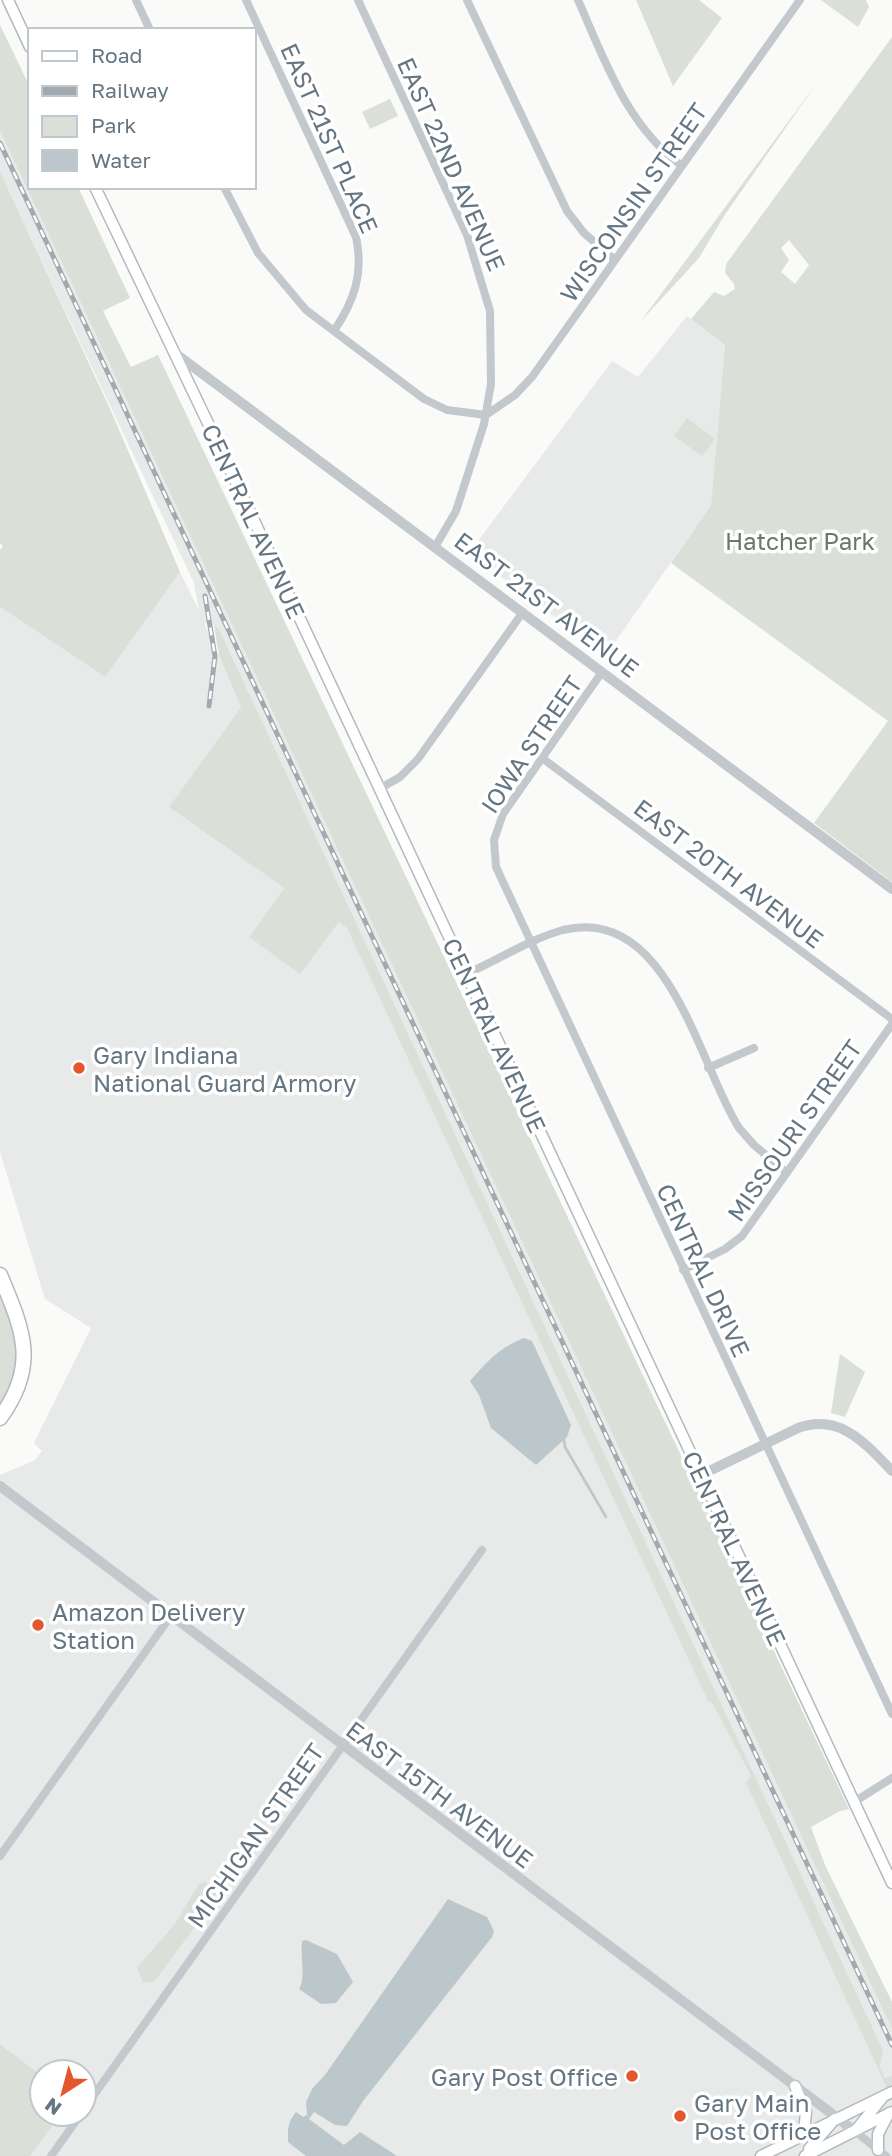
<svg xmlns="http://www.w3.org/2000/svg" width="892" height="2156" viewBox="0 0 892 2156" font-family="'Golos Text',sans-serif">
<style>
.built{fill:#e8e9e9}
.green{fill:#dadfd7;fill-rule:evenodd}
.water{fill:#bbc7cb}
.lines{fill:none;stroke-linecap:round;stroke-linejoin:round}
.stream{stroke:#bbc7cb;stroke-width:2.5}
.secondary-casing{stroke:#b3babf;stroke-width:13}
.motorway-casing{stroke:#b4b9bd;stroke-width:17}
.minor{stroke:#c3c8cc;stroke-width:8}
.tertiary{stroke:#c3c8cc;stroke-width:10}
.secondary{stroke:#fff;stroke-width:10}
.motorway{stroke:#fff;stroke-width:14}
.rail-casing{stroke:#a2aab0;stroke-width:5}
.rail{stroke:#fff;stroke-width:2.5;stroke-dasharray:8;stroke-linecap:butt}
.poi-dot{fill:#e4572e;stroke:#fff;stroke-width:2.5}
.labels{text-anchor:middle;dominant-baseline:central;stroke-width:7;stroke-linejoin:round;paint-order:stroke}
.street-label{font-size:24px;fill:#657683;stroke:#fff}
.park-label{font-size:24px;fill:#687a64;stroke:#fff}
.poi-label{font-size:24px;fill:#657683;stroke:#fff;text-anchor:start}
</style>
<rect width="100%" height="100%" fill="#fafaf8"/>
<!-- built -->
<path class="built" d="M0 131 892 2029V2075L885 2078 880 2067 883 2050 219 629 214 625 204 623 241 707 169 807 284 888 249 937 300 973 339 922 347 927 709 1702 711 1700 751 1776 746 1783 892 2098V2156H30L61 2114H84V2072H42V2076L0 2044V1475L35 1460 42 1451 34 1443 91 1328 45 1299 0 1152V607L105 677 180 572 199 611 194 583 0 173Z
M687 316 725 345 711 505 606 655 469 553 612 361 638 377Z"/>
<!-- green -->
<path class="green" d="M636 0H699L722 18 673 86Z
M821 0H866L869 7 858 27Z
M0 25 30 87V187H78L130 298 103 311 131 367 158 355 849 1809 840 1811 811 1827 825 1865 892 2002V2029L0 131Z
M892 37V882L814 823 888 721 671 563 711 505 725 345 691 319 714 292 724 296 735 289 734 284 725 273 726 264ZM789 240 809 265 795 284 781 272 789 260 781 248Z
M819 80 724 216 699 258 641 321Z
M390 99 398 116 370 129 362 112Z
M0 172 111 411 180 572 105 677 0 607V550L3 546 0 543Z
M687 418 715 439 702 456 674 436Z
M214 625 219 629 883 2050 880 2067 885 2078 892 2075V2086L887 2088 746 1783 751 1776 711 1701 709 1703 347 928 339 922 300 974 249 937 284 888 169 807 241 707 219 656Z
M0 1292C17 1333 27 1365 0 1405Z
M840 1354 865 1372 845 1417 831 1413Z
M205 1882 216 1894 214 1901 154 1982H143L137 1968 175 1924 199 1884Z
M0 2044 42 2076V2114H61L30 2156H0Z"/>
<!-- water -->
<path class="water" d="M524 1338 532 1341 571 1425 567 1437 536 1465 491 1428 479 1395 470 1381C486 1363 498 1348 524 1338Z
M448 1899 487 1917 494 1931 492 1937 363 2101 347 2126 335 2125 314 2112 309 2119 344 2145 360 2132 397 2156H306L288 2142C288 2130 287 2123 296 2112L303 2117 307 2115 306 2102 312 2089 325 2075Z
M306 1940 337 1954 353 1982 336 2003 321 2004 299 1989C306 1978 300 1956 302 1941Z"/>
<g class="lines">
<!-- stream -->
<path class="stream" d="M564 1440 565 1447 606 1517"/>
<defs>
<path id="secondary" d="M8 0 30 47
M95 187 228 465 892 1883
M795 2086 806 2112 804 2133
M857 2129 882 2098
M809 2149 835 2119
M878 2150V2134L889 2113
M761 2156 892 2092
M805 2156 892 2112"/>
<path id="motorway" d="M0 1275C23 1330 39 1365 0 1418"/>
</defs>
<!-- secondary casing -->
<use href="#secondary" class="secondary-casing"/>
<!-- motorway casing -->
<use href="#motorway" class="motorway-casing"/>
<!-- minor -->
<path class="minor" d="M136 0 150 30
M246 0 356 237C364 274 354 301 334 331
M358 0 467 235 490 311 491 384 484 424 456 511 435 547
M467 0 567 211 584 233 615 260
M578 0C605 61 627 126 682 166
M224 187 258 253 306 310 424 399 447 410 486 415
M486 415 515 395 532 377 800 0
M602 672 503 814 494 840 496 867 892 1714
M542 758 892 1019
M379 789 400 777 418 759 523 612
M466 974C498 960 530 939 563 930 668 904 698 1063 739 1128L754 1145 787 1173
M708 1068 754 1048
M683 1270 725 1249 742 1236 892 1024
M854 1802 892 1778
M0 1856 170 1617
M84 2109 482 1550
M856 2132 886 2156
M51 2156 81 2114"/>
<!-- tertiary -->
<path class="tertiary" d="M176 354 892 889
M701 1475 798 1428C840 1413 865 1443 892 1471
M0 1486 856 2132"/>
<!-- secondary -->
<use href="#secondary" class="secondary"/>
<!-- motorway -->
<use href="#motorway" class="motorway"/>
<defs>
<path id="rail" d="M0 143 892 2045
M205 596 215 656 209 706"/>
</defs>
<!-- rail casing -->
<use href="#rail" class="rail-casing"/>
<!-- rail -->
<use href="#rail" class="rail"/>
</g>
<!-- markers -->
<g class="poi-dot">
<circle cx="79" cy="1068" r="7"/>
<circle cx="38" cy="1625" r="7"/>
<circle cx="632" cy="2076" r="7"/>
<circle cx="680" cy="2116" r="7"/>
</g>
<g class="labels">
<!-- street labels -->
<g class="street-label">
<text transform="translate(330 138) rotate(66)">EAST 21ST PLACE</text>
<text transform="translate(452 164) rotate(66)">EAST 22ND AVENUE</text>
<text transform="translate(633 202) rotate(-55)">WISCONSIN STREET</text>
<text transform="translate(254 521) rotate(65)">CENTRAL AVENUE</text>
<text transform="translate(547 604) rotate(37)">EAST 21ST AVENUE</text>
<text transform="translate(531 744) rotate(-56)">IOWA STREET</text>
<text transform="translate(729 873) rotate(37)">EAST 20TH AVENUE</text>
<text transform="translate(495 1035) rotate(65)">CENTRAL AVENUE</text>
<text transform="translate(794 1130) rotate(-55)">MISSOURI STREET</text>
<text transform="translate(704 1270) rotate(65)">CENTRAL DRIVE</text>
<text transform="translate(735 1548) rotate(65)">CENTRAL AVENUE</text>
<text transform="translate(440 1794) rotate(37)">EAST 15TH AVENUE</text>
<text transform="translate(255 1835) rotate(-55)">MICHIGAN STREET</text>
</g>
<!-- park labels -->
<g class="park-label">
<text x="800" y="540">Hatcher Park</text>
</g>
<!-- poi labels -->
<g class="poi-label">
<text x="93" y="1054">Gary Indiana<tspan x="93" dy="28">National Guard Armory</tspan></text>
<text x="52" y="1611">Amazon Delivery<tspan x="52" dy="28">Station</tspan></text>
<text x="618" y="2076" text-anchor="end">Gary Post Office</text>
<text x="694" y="2102">Gary Main<tspan x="694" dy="28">Post Office</tspan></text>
</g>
</g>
<!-- legend -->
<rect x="28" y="28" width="228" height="161" fill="#ffffff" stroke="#c1c8cd" stroke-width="2"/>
<rect x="42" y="51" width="35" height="10" fill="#ffffff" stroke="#c1c8cd" stroke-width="2"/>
<text x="91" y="63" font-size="21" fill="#657683">Road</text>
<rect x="42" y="86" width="35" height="10" fill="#a2aab0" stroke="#c1c8cd" stroke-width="2"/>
<text x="91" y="98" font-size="21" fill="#657683">Railway</text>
<rect x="42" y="116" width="35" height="21" fill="#dadfd7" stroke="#c1c8cd" stroke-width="2"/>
<text x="91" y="133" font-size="21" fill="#657683">Park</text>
<rect x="42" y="150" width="35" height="21" fill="#bbc7cb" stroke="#c1c8cd" stroke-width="2"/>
<text x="91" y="168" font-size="21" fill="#657683">Water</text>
<!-- north arrow -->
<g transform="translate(63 2093) rotate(216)"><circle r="33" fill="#ffffff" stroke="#c1c8cd" stroke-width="2"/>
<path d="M0-5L12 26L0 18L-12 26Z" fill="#e4572e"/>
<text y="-10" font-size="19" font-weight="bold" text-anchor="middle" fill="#657683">N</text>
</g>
</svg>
